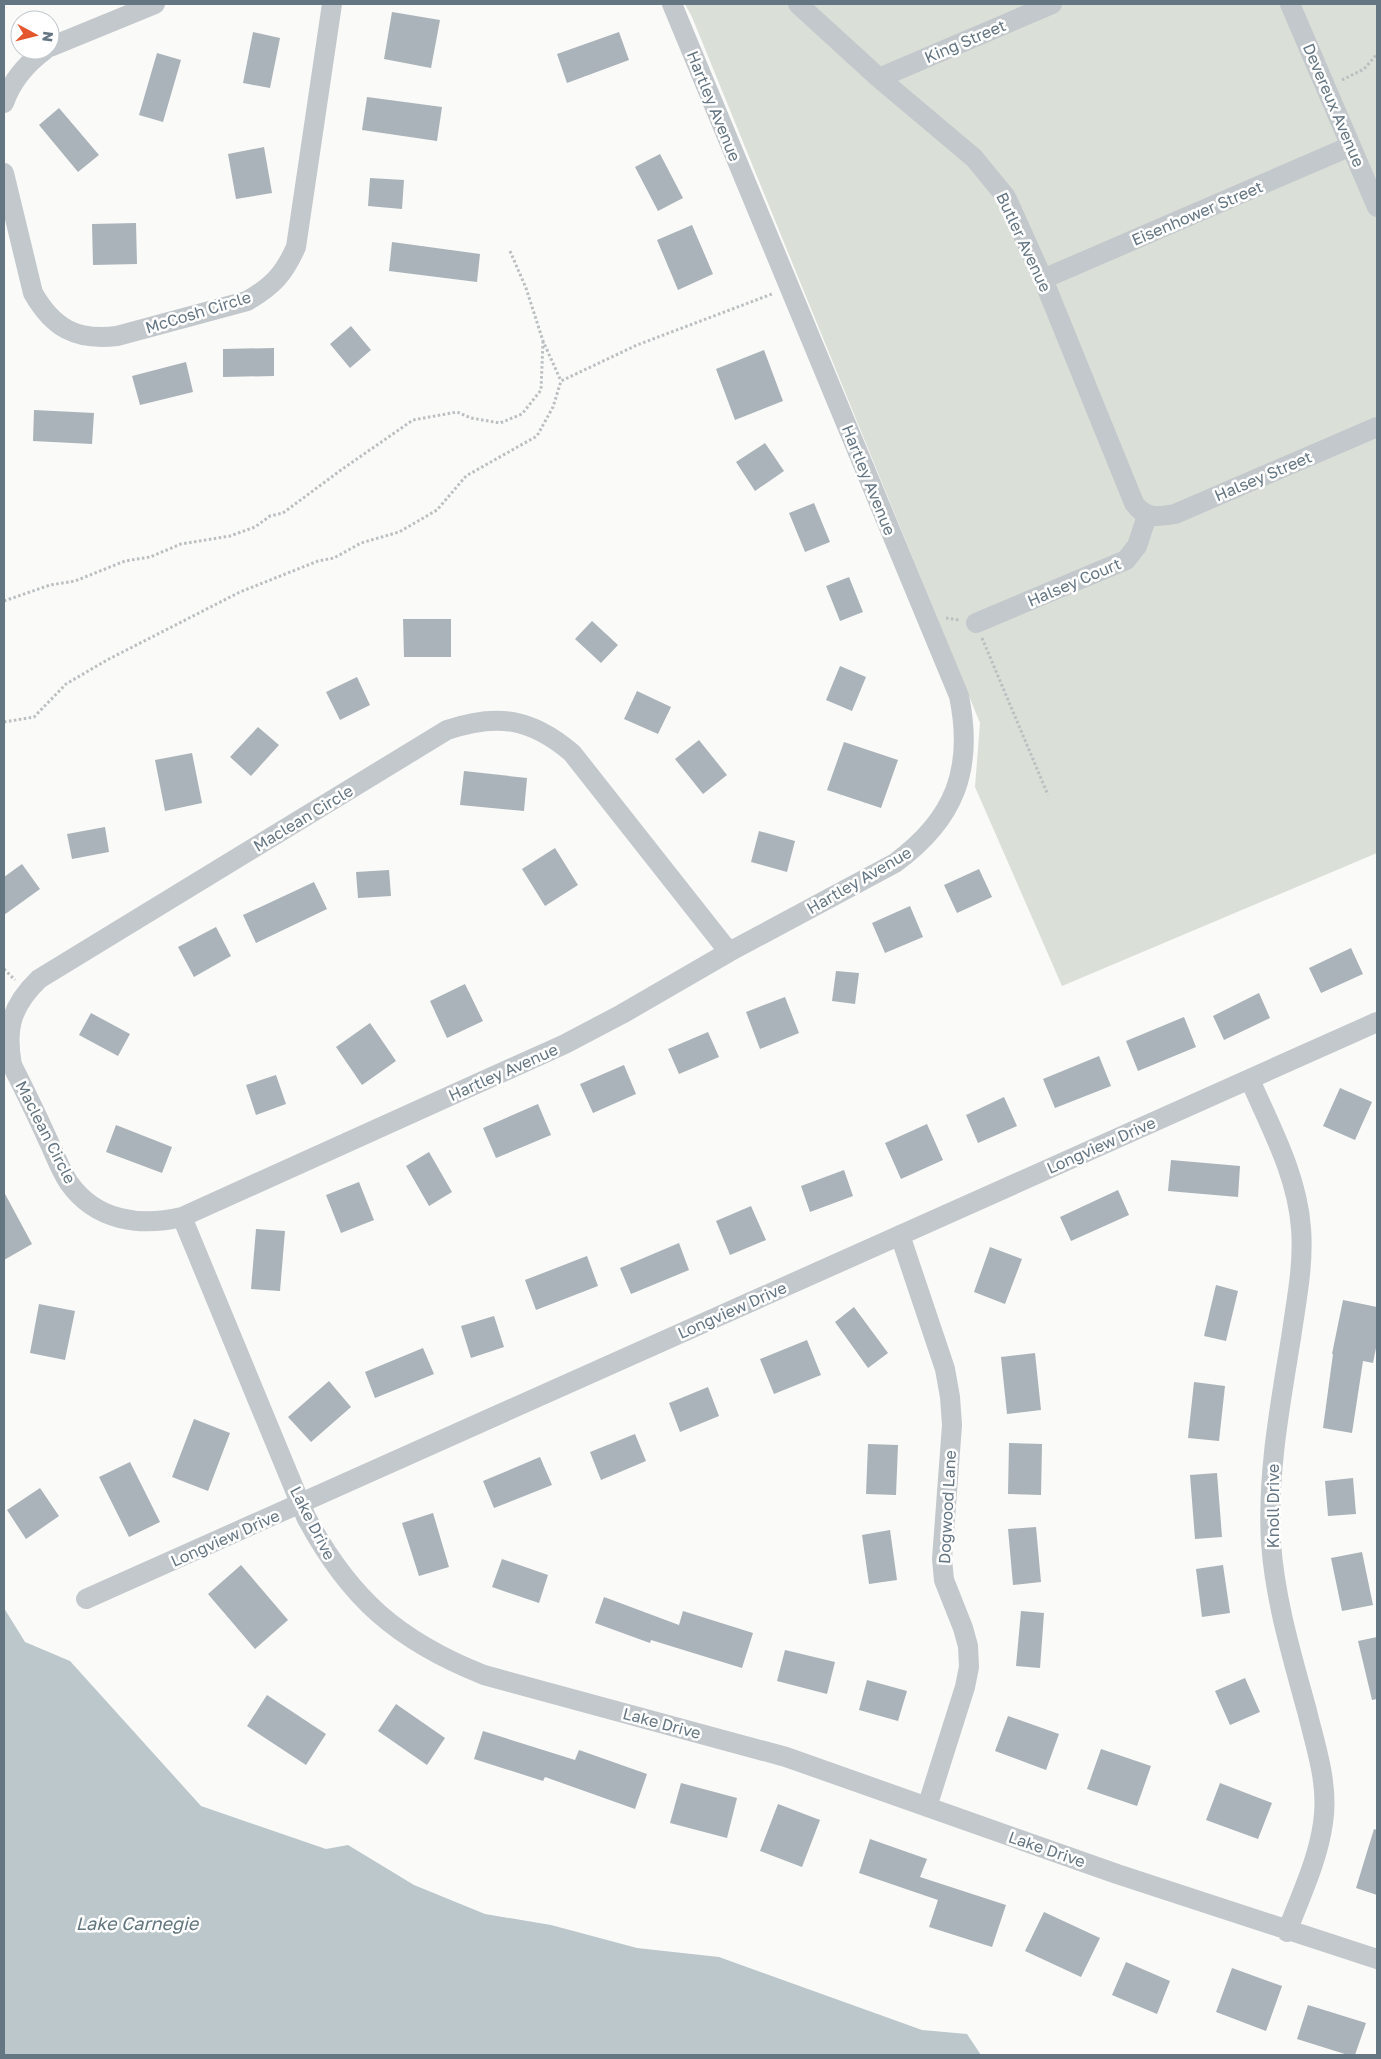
<svg xmlns="http://www.w3.org/2000/svg" width="1381" height="2059" viewBox="0 0 1381 2059" font-family="'Golos Text',sans-serif">
<style>
.green{fill:#dadfd7}
.water{fill:#bbc7cb}
.building{fill:#aab3b9}
.lines{fill:none;stroke-linecap:round;stroke-linejoin:round}
.path{stroke:#bbbfc2;stroke-width:3;stroke-dasharray:2.5 2.5;stroke-linecap:butt}
.minor{stroke:#c3c8cc;stroke-width:20}
.labels{text-anchor:middle;dominant-baseline:central;stroke-width:5;stroke-linejoin:round;paint-order:stroke}
.street-label{font-size:16px;fill:#657683;stroke:#fff}
.water-label{font-size:18px;font-style:italic;fill:#60757c;stroke:#fff}
</style>
<rect width="100%" height="100%" fill="#fafaf8"/>
<!-- green -->
<path class="green" d="M685 4H1377V853L1062 986 975 787 980 723 692 17Z"/>
<!-- water -->
<path class="water" d="M4 1608 25 1642 70 1661 201 1806 326 1849 348 1845 414 1885 485 1914 551 1925 637 1948 719 1957 922 2030 967 2034 981 2055H4Z"/>
<!-- building -->
<path class="building" d="M392 12 440 20 431 68 384 59Z
M253 32 280 38 270 88 243 83Z
M619 32 629 60 567 83 557 54Z
M157 53 181 60 163 122 139 115Z
M367 97 442 107 437 141 362 130Z
M59 108 99 155 78 172 39 125Z
M264 147 272 193 236 199 228 154Z
M660 154 683 198 658 211 635 167Z
M370 178 404 180 402 209 368 206Z
M136 223 137 264 93 265 92 224Z
M692 225 713 274 678 290 657 240Z
M392 242 480 254 477 282 389 271Z
M351 326 371 350 350 368 330 344Z
M274 348V376L223 377V349Z
M764 350 783 401 735 420 716 369Z
M186 362 193 392 140 405 132 376Z
M34 410 94 413 92 444 33 441Z
M765 443 784 471 755 491 736 462Z
M814 503 830 542 805 552 789 513Z
M849 577 863 612 840 621 826 586Z
M403 619H451V657H404Z
M592 621 618 645 601 663 575 639Z
M840 666 866 677 852 711 826 700Z
M357 677 370 705 340 720 326 692Z
M637 691 671 707 658 734 624 719Z
M258 727 279 745 251 776 230 757Z
M699 740 727 775 703 794 675 759Z
M844 742 898 760 881 808 827 790Z
M192 753 202 803 165 811 155 760Z
M464 771 527 778 524 811 460 805Z
M105 827 109 852 72 859 67 834Z
M759 831 795 841 787 872 751 862Z
M555 848 578 885 545 906 522 869Z
M22 864 40 889 4 915V877Z
M979 869 992 897 957 913 944 885Z
M389 870 391 896 358 898 356 872Z
M314 882 327 909 256 943 243 915Z
M910 906 923 937 885 953 872 923Z
M216 927 231 956 194 977 178 947Z
M1351 948 1363 974 1321 993 1309 968Z
M836 971 859 973 855 1004 832 1001Z
M465 984 483 1021 447 1038 430 1001Z
M1259 993 1270 1018 1224 1040 1213 1016Z
M785 997 799 1033 760 1049 746 1012Z
M91 1013 130 1034 118 1056 79 1035Z
M1184 1017 1196 1047 1138 1071 1126 1041Z
M370 1023 396 1061 362 1085 336 1047Z
M708 1032 719 1057 679 1074 668 1049Z
M1099 1056 1111 1086 1055 1108 1043 1079Z
M624 1065 636 1094 593 1113 580 1084Z
M276 1075 286 1104 256 1115 246 1085Z
M1340 1088 1372 1102 1355 1140 1323 1126Z
M1004 1097 1017 1126 978 1143 966 1115Z
M538 1104 551 1135 496 1158 483 1128Z
M927 1124 943 1160 901 1179 885 1143Z
M116 1125 172 1147 162 1173 106 1152Z
M429 1152 452 1192 429 1206 406 1166Z
M1171 1160 1240 1166 1238 1197 1168 1191Z
M844 1170 853 1196 810 1212 801 1186Z
M359 1182 374 1220 341 1233 326 1195Z
M1118 1190 1129 1215 1071 1241 1060 1217Z
M4 1192 32 1244 4 1260Z
M751 1206 766 1240 730 1255 716 1221Z
M256 1229 285 1231 280 1291 251 1289Z
M679 1243 689 1270 631 1294 620 1268Z
M990 1247 1022 1259 1005 1304 974 1292Z
M587 1256 598 1286 536 1310 525 1280Z
M1216 1285 1238 1291 1226 1341 1204 1336Z
M1343 1300 1377 1307V1343L1373 1363 1363 1361 1352 1433 1323 1428 1333 1354H1332Z
M39 1304 75 1311 65 1360 30 1353Z
M854 1307 888 1353 868 1368 835 1322Z
M494 1316 504 1347 471 1358 461 1326Z
M807 1340 821 1375 774 1394 760 1359Z
M423 1348 434 1374 375 1398 365 1372Z
M1035 1353 1041 1410 1007 1414 1001 1357Z
M329 1381 351 1407 311 1442 288 1417Z
M1194 1382 1225 1386 1219 1441 1188 1438Z
M708 1387 719 1416 680 1432 669 1403Z
M194 1419 230 1433 208 1491 172 1477Z
M635 1434 646 1461 601 1480 590 1452Z
M1009 1443 1042 1444 1041 1495 1008 1494Z
M868 1444 898 1445 896 1495 866 1494Z
M540 1457 552 1485 494 1508 483 1481Z
M130 1462 160 1522 129 1537 99 1477Z
M1217 1473 1222 1537 1195 1539 1190 1475Z
M1353 1478 1356 1514 1328 1516 1325 1481Z
M40 1488 59 1516 26 1539 7 1510Z
M433 1513 449 1567 419 1576 402 1523Z
M1036 1527 1041 1582 1013 1585 1008 1529Z
M890 1530 897 1580 869 1584 862 1535Z
M1362 1552 1373 1605 1342 1611 1331 1558Z
M502 1559 548 1575 539 1603 492 1587Z
M241 1565 288 1620 255 1649 208 1594Z
M1223 1565 1230 1613 1202 1617 1196 1569Z
M604 1597 679 1625 683 1611 753 1633 742 1668 651 1640 650 1643 595 1623Z
M1021 1611 1044 1613 1040 1668 1016 1666Z
M1377 1637V1699L1372 1700 1358 1641Z
M785 1650 835 1662 827 1694 777 1681Z
M1245 1678 1260 1712 1230 1725 1215 1691Z
M867 1680 907 1691 898 1721 859 1710Z
M267 1695 326 1734 306 1765 247 1726Z
M396 1704 445 1738 427 1765 378 1731Z
M1008 1716 1059 1734 1046 1770 995 1751Z
M483 1731 575 1760 579 1750 647 1774 635 1809 545 1777 543 1781 474 1759Z
M1101 1749 1151 1766 1137 1806 1087 1789Z
M681 1783 737 1798 727 1838 670 1823Z
M1220 1783 1272 1803 1258 1839 1206 1820Z
M778 1804 820 1820 802 1867 760 1851Z
M1374 1829 1377 1830V1895L1356 1888Z
M870 1839 927 1859 920 1877 1006 1905 992 1947 929 1927 938 1900 859 1873Z
M1044 1912 1100 1938 1081 1977 1025 1951Z
M1126 1962 1170 1981 1157 2014 1112 1995Z
M1232 1968 1282 1986 1266 2031 1216 2012Z
M1308 2005 1366 2023 1355 2055H1348L1297 2039Z"/>
<g class="lines">
<!-- path -->
<path class="path" d="M1342 80 1364 69 1377 54
M510 251 526 288 543 341 561 381
M4 601 50 585 75 581 125 561 150 557 181 544 230 536 255 527 270 516 283 513 341 470 413 420 457 412 471 418 500 423 522 414 541 390 543 341
M946 618 959 620
M982 638 1048 795
M4 722 34 717 66 684 107 660 240 592 318 561 334 558 361 543 399 532 437 510 466 476 537 436 553 407 561 381 637 345 772 294
M4 969 15 980"/>
<!-- minor -->
<path class="minor" d="M672 4 959 696C974 769 955 819 895 863L729 952 622 1014 565 1044 182 1217C140 1227 96 1221 69 1183 60 1170 54 1152 47 1138 36 1113 24 1089 12 1065 5 1028 12 1005 39 979L447 730C497 713 531 718 572 753L729 952
M798 4 879 78 974 158 1006 197 1043 279 1134 503C1145 519 1157 517 1175 514L1377 427
M1290 4 1377 207
M50 47 155 4
M879 78 1052 4
M4 103C12 80 26 64 45 50
M4 173 33 293C53 328 76 341 117 336L247 301C273 286 284 274 296 247L332 4
M1043 279 1351 146
M976 623 1126 560 1137 546 1147 516
M1250 1080C1271 1128 1297 1175 1301 1228 1304 1265 1296 1302 1291 1338 1280 1406 1267 1474 1271 1543 1275 1600 1292 1656 1307 1711 1316 1748 1329 1785 1323 1823 1318 1860 1300 1897 1287 1932
M182 1217 306 1517C349 1598 398 1641 484 1675L786 1757 1117 1874 1377 1959
M900 1235 945 1369 950 1397 952 1425 942 1559 944 1580 963 1628 968 1646 969 1667 965 1687 927 1807
M86 1599 1377 1022"/>
</g>
<g class="labels">
<!-- street labels -->
<g class="street-label">
<text transform="translate(965 41) rotate(-23)">King Street</text>
<text transform="translate(1334 105) rotate(67)">Devereux Avenue</text>
<text transform="translate(714 106) rotate(68)">Hartley Avenue</text>
<text transform="translate(1197 213) rotate(-23)">Eisenhower Street</text>
<text transform="translate(1024 242) rotate(65)">Butler Avenue</text>
<text transform="translate(198 312) rotate(-17)">McCosh Circle</text>
<text transform="translate(1263 476) rotate(-23)">Halsey Street</text>
<text transform="translate(869 480) rotate(68)">Hartley Avenue</text>
<text transform="translate(1074 582) rotate(-23)">Halsey Court</text>
<text transform="translate(303 818) rotate(-31)">Maclean Circle</text>
<text transform="translate(859 880) rotate(-30)">Hartley Avenue</text>
<text transform="translate(503 1072) rotate(-24)">Hartley Avenue</text>
<text transform="translate(46 1132) rotate(63)">Maclean Circle</text>
<text transform="translate(1101 1145) rotate(-24)">Longview Drive</text>
<text transform="translate(732 1310) rotate(-24)">Longview Drive</text>
<text transform="translate(1273 1506) rotate(-90)">Knoll Drive</text>
<text transform="translate(947 1507) rotate(-87)">Dogwood Lane</text>
<text transform="translate(313 1523) rotate(63)">Lake Drive</text>
<text transform="translate(225 1538) rotate(-24)">Longview Drive</text>
<text transform="translate(662 1723) rotate(15)">Lake Drive</text>
<text transform="translate(1047 1849) rotate(19)">Lake Drive</text>
</g>
<!-- water labels -->
<g class="water-label">
<text x="137" y="1923">Lake Carnegie</text>
</g>
</g>
<!-- border -->
<rect width="1381" height="2059" fill="none" stroke="#657683" stroke-width="10"/>
<!-- north arrow -->
<g transform="translate(35 35) rotate(97)"><circle r="24" fill="#ffffff" stroke="#c1c8cd"/>
<path d="M0-4L9 19L0 12L-9 19Z" fill="#e4572e"/>
<text y="-8" font-size="14" font-weight="bold" text-anchor="middle" fill="#657683">N</text>
</g>
</svg>
